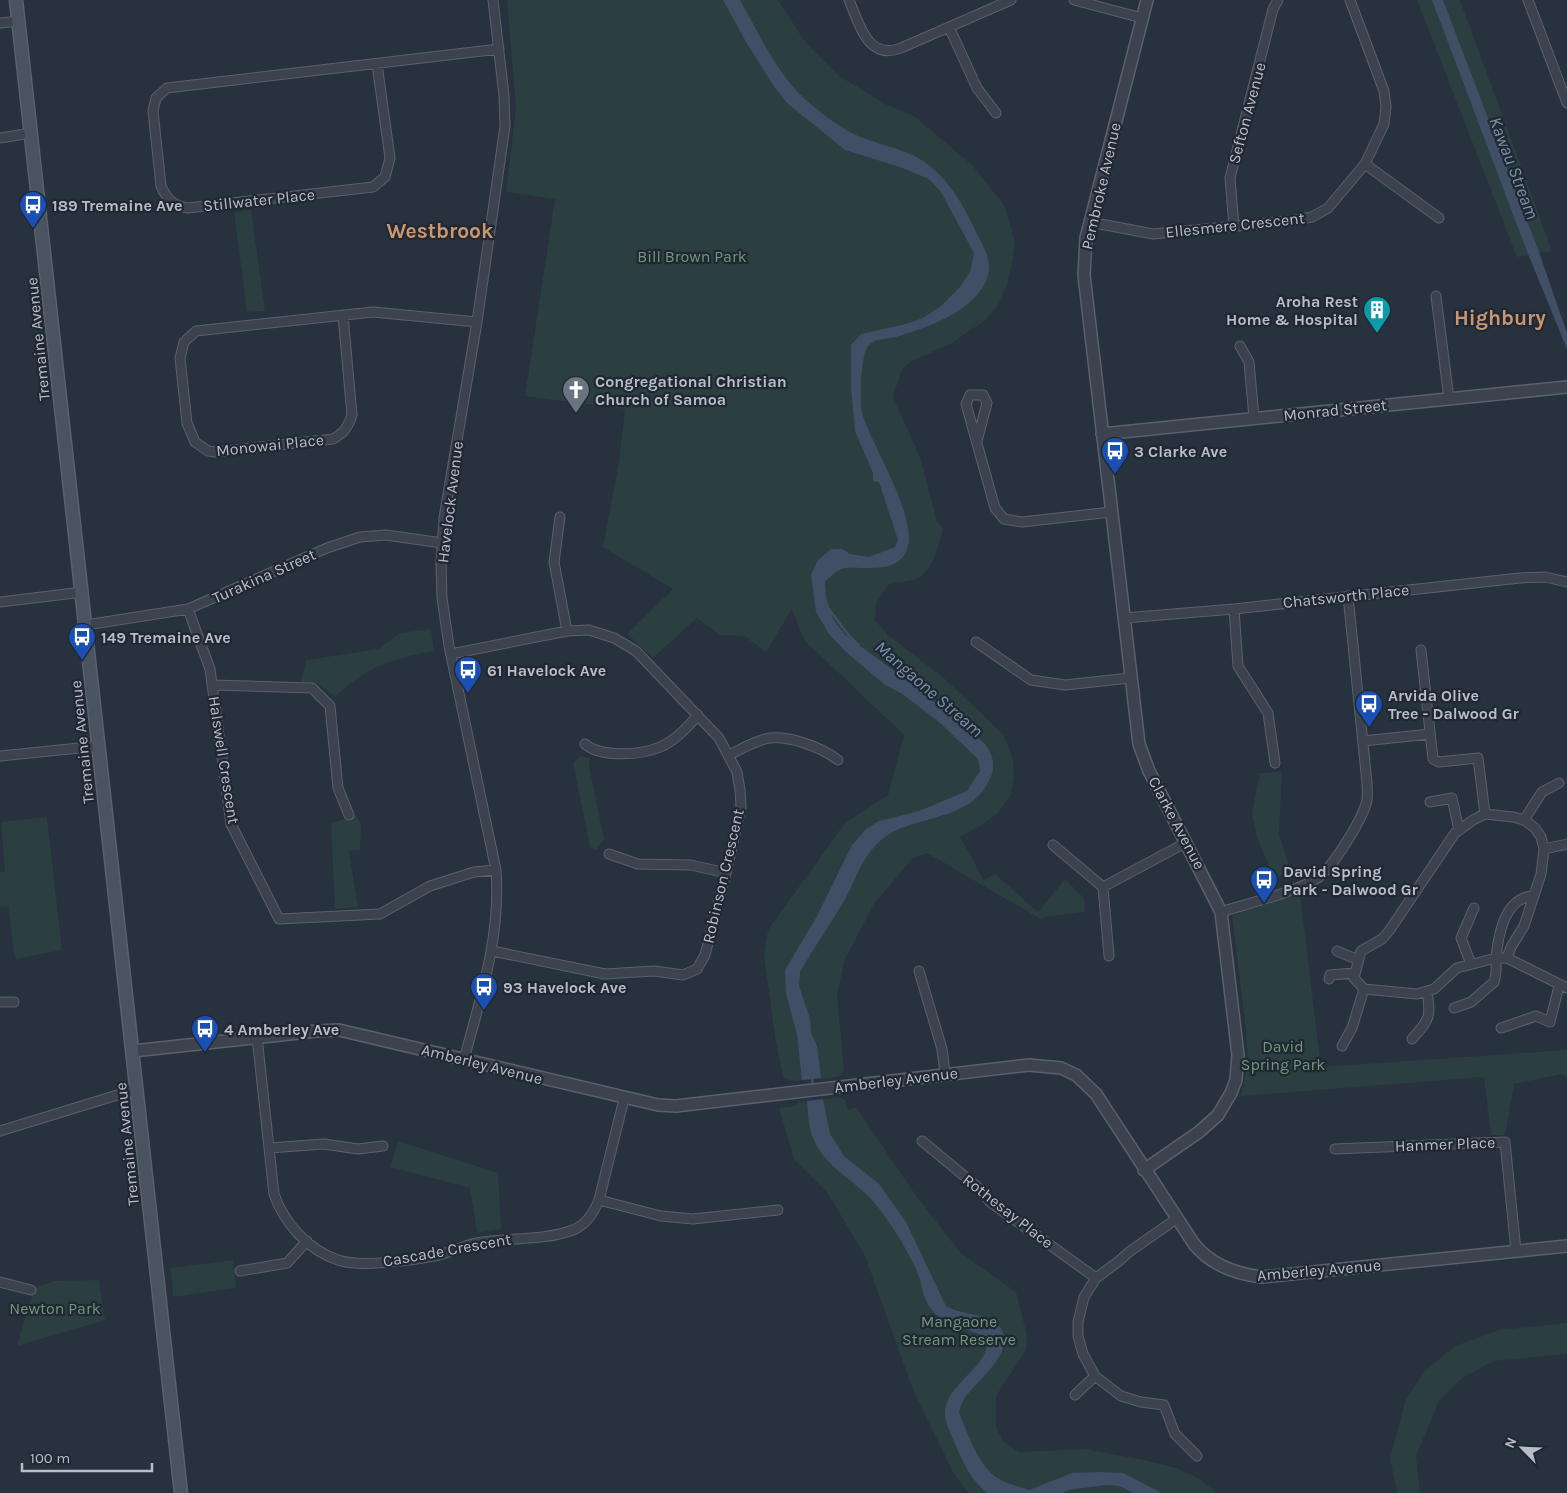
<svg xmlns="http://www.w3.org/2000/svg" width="1567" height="1493" viewBox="0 0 1567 1493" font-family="Karla,sans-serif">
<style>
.green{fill:#2b3e40}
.water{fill:#404f65}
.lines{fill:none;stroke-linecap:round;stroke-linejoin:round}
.stream{stroke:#404f65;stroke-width:2.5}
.minor-casing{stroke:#59616b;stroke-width:11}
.tertiary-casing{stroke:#59616b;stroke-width:14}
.secondary-casing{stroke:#59616b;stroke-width:15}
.minor{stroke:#3c434e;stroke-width:9}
.tertiary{stroke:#3c434e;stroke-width:11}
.secondary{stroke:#4a5360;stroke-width:12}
.labels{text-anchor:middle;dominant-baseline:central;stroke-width:4.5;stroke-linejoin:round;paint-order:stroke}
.street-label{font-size:16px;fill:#b8bec8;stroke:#202833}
.poi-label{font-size:16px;font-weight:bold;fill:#b8bec8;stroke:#202833;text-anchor:start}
.park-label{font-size:16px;fill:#72977a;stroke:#202833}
.water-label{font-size:18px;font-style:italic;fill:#7c8fa9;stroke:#202833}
.district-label{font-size:21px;font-weight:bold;fill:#cb9771;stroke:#202833}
</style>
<rect width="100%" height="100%" fill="#28313e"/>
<!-- green -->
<path class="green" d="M507 0H778L806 43 838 75 887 105 914 116 972 165 1004 205 1010 223 1015 244 1012 263 1008 282 997 307 984 321 952 343 910 362 902 369 893 397 920 457 937 521 943 528C939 544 934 568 918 578 911 582 898 582 890 583L876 603 875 620 888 635 944 678 1004 735 1013 759 1014 776 1011 795 998 813 980 826 960 837 984 880 995 874 1038 912 1065 879 1084 898 1085 912 1043 917 1044 921 927 853 912 859 874 904 845 959 837 994 844 1072 838 1077 795 1081 784 1079 776 1043 764 956 768 930 844 824 888 795 904 735 804 640 792 609 766 652 744 636 720 635 697 618 653 658 627 634 673 589 603 547 619 461 625 409 525 396 555 199 506 192 516 108Z
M1417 0H1460L1552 251 1517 257Z
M251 210 265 311 247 312 234 212Z
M431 629 434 651C392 659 367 666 335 697L317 683H301L306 660 378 649 400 633Z
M580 756 590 758 589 766 604 839 596 850 590 847 573 763Z
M1282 772 1279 833 1291 873 1274 878 1258 840 1252 813 1260 773Z
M356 815 361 824 360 850 349 851 358 907 335 909 331 823Z
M47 817 62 950 15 959 8 906 0 907V872L5 871 1 822Z
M1300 894 1321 1067 1567 1050V1077L1562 1074 1514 1084 1505 1135H1491L1484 1077 1241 1096 1248 1061 1246 1030 1232 915Z
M841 1097 846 1101 848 1110 856 1107 917 1197 960 1252 1016 1292 1027 1335 1026 1350 996 1396V1428L1004 1442 1019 1452 1085 1449 1144 1460 1176 1468 1198 1478 1217 1493H968L954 1474 913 1390 865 1256 827 1192 794 1159 779 1108 795 1106 799 1102Z
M398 1141 498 1173 501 1229 477 1233 470 1188 390 1167Z
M233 1260 236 1288 173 1297 171 1268Z
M99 1280 105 1320 17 1346 34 1288 55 1281Z
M1567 1323V1354L1494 1361 1462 1378 1439 1401 1416 1456 1420 1493H1397L1390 1458 1406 1399 1426 1370 1455 1346 1499 1330Z"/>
<!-- water -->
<path class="water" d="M723 0H740C759 33 776 73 805 99 820 112 838 127 856 135 880 146 910 149 930 166 950 182 966 209 976 232 983 245 992 260 988 275 978 311 928 327 896 337 890 339 882 338 875 341 868 344 865 350 864 357 861 368 859 406 863 416 873 448 923 525 905 554 893 574 863 566 845 568 838 569 830 577 825 582L826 597 833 619 845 635 918 688 985 744C993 754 996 766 990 779 972 817 931 815 897 830 889 833 882 839 876 845 860 861 855 882 844 901 830 925 814 947 800 972L799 986 810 1019 811 1033 817 1046 821 1078 802 1080 797 1034 786 994 785 970 816 918 852 845 866 829 879 821 919 811 967 791 980 771 978 759 939 722 901 693 885 685 846 652 829 634 816 612 811 575 818 560 831 549H842L850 554 869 557 895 547 898 540 879 482 873 481V473L855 431 851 389V345L861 334 906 324 923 318 941 306 960 287 970 272 974 253 941 192 929 179 900 167 845 150 787 103 775 88 746 42Z
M1432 0H1443L1539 252 1567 333V349L1528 254Z
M823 1099 830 1134 844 1156 879 1184 906 1222 946 1306C961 1315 987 1314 996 1323 1024 1349 973 1382 963 1401 961 1404 960 1408 959 1412 968 1433 978 1467 999 1479 1008 1484 1019 1487 1029 1490L1072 1473 1100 1472 1123 1473 1162 1493H1134L1119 1486 1105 1485 1069 1490 1062 1493H987C971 1479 964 1465 956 1446 952 1436 945 1423 945 1413 945 1384 988 1368 987 1342 979 1328 952 1330 938 1316 925 1305 924 1295 920 1280 916 1266 905 1248 898 1236 889 1222 879 1207 868 1196 848 1176 822 1164 812 1135 808 1124 808 1112 807 1101Z"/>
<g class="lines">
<!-- stream -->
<path class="stream" d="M829 609 849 636 859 645
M812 1076 813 1088"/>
<defs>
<path id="minor" d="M849 0C859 24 868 61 901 48L1011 0
M1074 0 1142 18
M1528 0 1567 103
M0 23 19 21
M949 27 977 88 996 113
M377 64 390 158 385 177 373 187 188 208C174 206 167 200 161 186L153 111 156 98 167 88 499 49
M0 138 31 133
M1365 164 1439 218
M1090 222 1153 234 1289 221 1312 217 1328 208 1365 164 1384 124 1386 107 1384 91 1350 0
M1234 227 1230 178 1273 9 1278 0
M1436 296 1449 399
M343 315 352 415C348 427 344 433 333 439L216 452 208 451 195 442 187 423 180 358 184 342 196 331 373 312 477 322
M1240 346 1249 362 1254 418
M977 441 987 403 983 395H970L966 404 995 508 1004 519 1022 522 1111 512
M560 517 554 562 567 631
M0 602 83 592
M188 609 210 669 231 824 279 919 380 914 430 886 474 872 496 870
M1234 609 1238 666 1268 713 1275 763
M1124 618 1234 609 1520 578 1545 577 1567 582
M86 625 188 609 327 548 360 537 386 535 442 543
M976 642 1031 680 1065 685 1130 678
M1421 650 1433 759 1439 762 1478 758 1485 814
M451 654 567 631 589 630 614 638 636 651 719 738 737 772 740 790 741 807 726 873 705 955 697 969 683 975 654 971 605 974 492 951
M212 685 312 688 330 706 338 788 349 815
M1363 741 1430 734
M585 744C601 758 641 755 660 747 675 741 688 727 698 715
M729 755C741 749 753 742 765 739 787 734 821 747 838 760
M0 756 99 746
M1430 802 1452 798 1459 830
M1524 820 1542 792 1559 783
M1053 845 1103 887 1109 956
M1544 849 1567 844
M609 854 638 864 691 865 726 873
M1103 887 1187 842
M1221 912C1246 904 1300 891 1319 877 1334 865 1363 819 1367 800 1368 791 1367 782 1366 773L1348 596
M1337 951 1358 960
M1507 958 1511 947 1524 926 1541 874 1544 849 1541 837 1535 828 1524 820 1513 817 1485 814 1473 820 1455 833 1389 931 1382 939 1361 951 1354 978 1364 989 1417 994 1434 989 1457 968 1496 958H1507L1567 988
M1471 964 1461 938 1474 908
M919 971 942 1049 945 1073
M1329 979 1330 975 1355 973
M0 1002H14
M1454 1008 1471 1002 1494 982C1497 974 1496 967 1496 959 1498 935 1504 899 1532 896
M1501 1028 1536 1016 1550 1022 1559 986
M257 1037 274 1194C284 1223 308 1250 338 1260 361 1268 415 1260 439 1255 454 1251 467 1244 482 1242 510 1238 547 1240 573 1230 586 1225 594 1212 599 1200L624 1099
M1412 1039C1430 1019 1431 1017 1427 991
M1342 1046 1352 1028 1364 989
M464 1059C481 997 501 935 496 870L449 646 442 598 441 562 444 518 477 322 505 126 504 96 493 0
M0 1131 137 1089
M922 1141 980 1189 990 1202 1096 1278
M269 1148 324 1144 358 1149 383 1146
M1335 1149 1505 1142 1516 1251
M599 1200 661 1216 693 1219 778 1210
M1176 1219 1129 1252 1119 1261 1096 1278 1084 1297 1078 1322V1336L1083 1354 1095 1376 1121 1396 1141 1402 1164 1405 1175 1434 1197 1456
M240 1271 287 1263 307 1241
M0 1282 31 1290
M1075 1395 1095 1376"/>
<path id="tertiary" d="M1102 434 1567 387
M133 1051 317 1031 339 1030 658 1105 676 1106 1029 1065 1061 1068 1076 1075 1096 1094 1194 1244C1211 1265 1235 1274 1262 1277L1567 1246
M1144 1170 1199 1132 1218 1115 1231 1093 1236 1080 1238 1055 1221 912 1149 771 1139 744 1084 275 1086 238 1147 0"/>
<path id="secondary" d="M16 0 181 1493"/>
</defs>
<!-- minor casing -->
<use href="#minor" class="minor-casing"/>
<!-- tertiary casing -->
<use href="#tertiary" class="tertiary-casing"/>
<!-- secondary casing -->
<use href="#secondary" class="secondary-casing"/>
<!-- minor -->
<use href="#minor" class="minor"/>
<!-- tertiary -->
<use href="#tertiary" class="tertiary"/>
<!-- secondary -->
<use href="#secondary" class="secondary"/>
</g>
<!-- icons -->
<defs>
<symbol id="bus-pin" viewBox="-11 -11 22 30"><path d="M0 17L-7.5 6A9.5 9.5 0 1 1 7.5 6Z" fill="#1a4fb4" stroke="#202833"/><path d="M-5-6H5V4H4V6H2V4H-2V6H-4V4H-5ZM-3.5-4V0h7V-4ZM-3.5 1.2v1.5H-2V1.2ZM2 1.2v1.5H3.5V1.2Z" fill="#fff"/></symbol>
<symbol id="building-pin" viewBox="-11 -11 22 30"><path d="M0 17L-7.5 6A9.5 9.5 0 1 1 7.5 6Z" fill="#0f9aa8" stroke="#202833"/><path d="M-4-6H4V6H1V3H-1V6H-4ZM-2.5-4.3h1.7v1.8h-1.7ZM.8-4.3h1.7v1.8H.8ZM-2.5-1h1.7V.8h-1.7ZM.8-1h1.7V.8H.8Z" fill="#fff"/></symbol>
<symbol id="church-pin" viewBox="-11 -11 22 30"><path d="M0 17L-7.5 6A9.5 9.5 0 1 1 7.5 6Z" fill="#6b7280" stroke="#202833"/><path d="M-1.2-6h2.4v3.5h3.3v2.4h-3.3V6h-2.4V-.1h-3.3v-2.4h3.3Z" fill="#fff"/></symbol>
</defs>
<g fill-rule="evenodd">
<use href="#bus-pin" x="17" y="189" width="32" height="43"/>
<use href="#building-pin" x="1361" y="294" width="32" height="43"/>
<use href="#church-pin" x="560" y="374" width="32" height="43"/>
<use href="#bus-pin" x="1099" y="435" width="32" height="43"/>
<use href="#bus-pin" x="66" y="621" width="32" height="43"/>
<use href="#bus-pin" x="452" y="654" width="32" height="43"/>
<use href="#bus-pin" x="1353" y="688" width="32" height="43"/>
<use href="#bus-pin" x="1248" y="864" width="32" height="43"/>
<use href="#bus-pin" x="468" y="971" width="32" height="43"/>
<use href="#bus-pin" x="189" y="1013" width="32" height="43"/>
</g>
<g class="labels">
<!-- street labels -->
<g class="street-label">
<text transform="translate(1247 113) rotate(-75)">Sefton Avenue</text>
<text transform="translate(1101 186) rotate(-77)">Pembroke Avenue</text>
<text transform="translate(259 200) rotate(-6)">Stillwater Place</text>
<text transform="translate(1235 225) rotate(-6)">Ellesmere Crescent</text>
<text transform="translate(38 339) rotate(-96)">Tremaine Avenue</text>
<text transform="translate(1335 410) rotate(-6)">Monrad Street</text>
<text transform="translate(270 445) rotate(-6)">Monowai Place</text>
<text transform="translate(450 502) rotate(-83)">Havelock Avenue</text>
<text transform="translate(264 576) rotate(-24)">Turakina Street</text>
<text transform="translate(1346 596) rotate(-6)">Chatsworth Place</text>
<text transform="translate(82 742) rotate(-96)">Tremaine Avenue</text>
<text transform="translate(224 760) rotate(81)">Halswell Crescent</text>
<text transform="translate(1177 823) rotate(62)">Clarke Avenue</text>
<text transform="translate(723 876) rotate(-77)">Robinson Crescent</text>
<text transform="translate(482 1064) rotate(14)">Amberley Avenue</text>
<text transform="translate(896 1080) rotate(-7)">Amberley Avenue</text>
<text transform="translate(127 1144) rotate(-96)">Tremaine Avenue</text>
<text transform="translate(1445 1144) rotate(-2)">Hanmer Place</text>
<text transform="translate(1008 1211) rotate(38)">Rothesay Place</text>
<text transform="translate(447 1250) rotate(-10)">Cascade Crescent</text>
<text transform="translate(1319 1270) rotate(-5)">Amberley Avenue</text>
</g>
<!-- poi labels -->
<g class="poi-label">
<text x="52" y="205">189 Tremaine Ave</text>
<text x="1358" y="301" text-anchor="end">Aroha Rest<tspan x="1358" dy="18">Home &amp; Hospital</tspan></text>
<text x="595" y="381">Congregational Christian<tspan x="595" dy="18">Church of Samoa</tspan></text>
<text x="1134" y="451">3 Clarke Ave</text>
<text x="101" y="637">149 Tremaine Ave</text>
<text x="487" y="670">61 Havelock Ave</text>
<text x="1388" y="695">Arvida Olive<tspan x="1388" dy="18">Tree - Dalwood Gr</tspan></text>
<text x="1283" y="871">David Spring<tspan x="1283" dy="18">Park - Dalwood Gr</tspan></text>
<text x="503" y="987">93 Havelock Ave</text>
<text x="224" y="1029">4 Amberley Ave</text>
</g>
<!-- park labels -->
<g class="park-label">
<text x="692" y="256">Bill Brown Park</text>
<text x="1283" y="1046">David<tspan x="1283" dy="18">Spring Park</tspan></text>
<text x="55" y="1308">Newton Park</text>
<text x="959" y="1321">Mangaone<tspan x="959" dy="18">Stream Reserve</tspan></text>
</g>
<!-- water labels -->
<g class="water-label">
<text transform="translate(1514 168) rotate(69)">Kawau Stream</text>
<text transform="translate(929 689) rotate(41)">Mangaone Stream</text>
</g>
<!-- district labels -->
<g class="district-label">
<text x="440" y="231">Westbrook</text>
<text x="1500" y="318">Highbury</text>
</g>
</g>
<!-- north arrow -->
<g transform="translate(1522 1448) rotate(294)" stroke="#202833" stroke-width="4" paint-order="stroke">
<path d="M0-4L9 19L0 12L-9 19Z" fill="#b8bec8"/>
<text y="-8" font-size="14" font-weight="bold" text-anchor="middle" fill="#b8bec8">N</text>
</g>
<!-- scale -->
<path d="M22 1463v8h130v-8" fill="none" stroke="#b8bec8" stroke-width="2.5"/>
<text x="30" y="1463" font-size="15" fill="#b8bec8" stroke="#202833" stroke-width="4" paint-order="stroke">100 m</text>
</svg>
